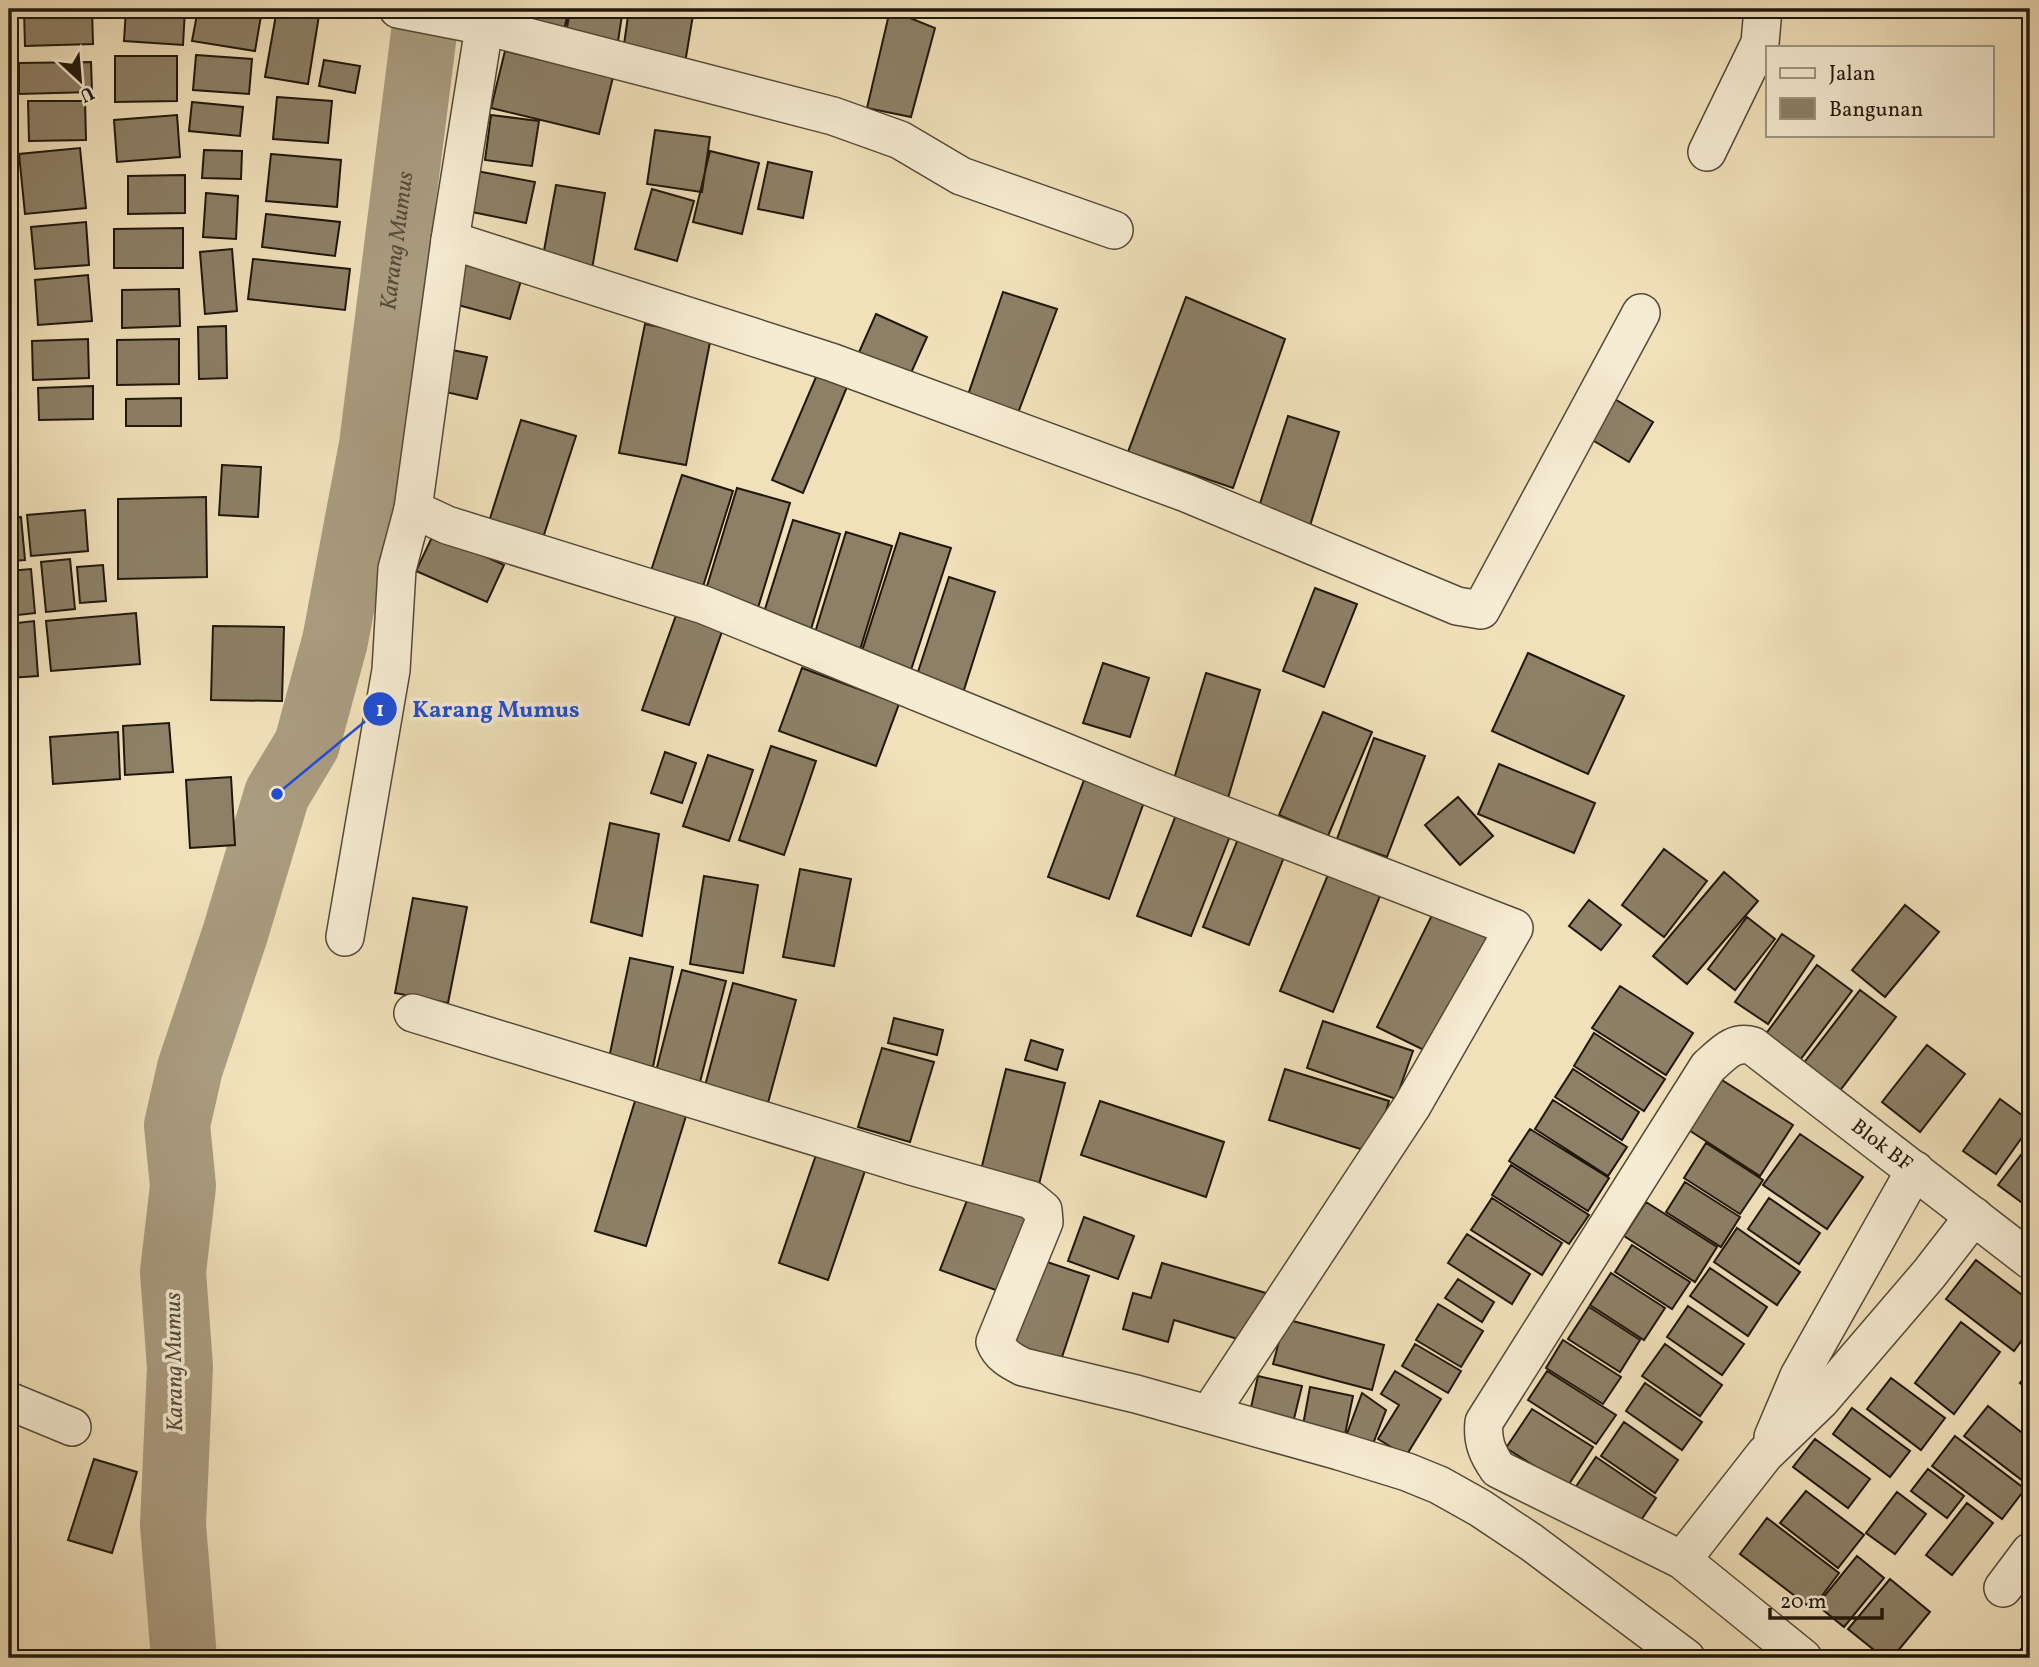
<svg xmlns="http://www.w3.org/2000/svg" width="2039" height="1667" viewBox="0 0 2039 1667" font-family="Vollkorn,serif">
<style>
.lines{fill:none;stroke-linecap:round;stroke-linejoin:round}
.river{stroke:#aa9c80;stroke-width:66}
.building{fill:#8d8067;stroke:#20170c;stroke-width:2}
.minor-casing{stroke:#544a38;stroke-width:40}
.minor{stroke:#f6ecd3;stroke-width:37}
.labels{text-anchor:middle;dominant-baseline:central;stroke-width:7;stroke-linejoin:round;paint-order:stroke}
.street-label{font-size:21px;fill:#20170c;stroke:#f6ecd3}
.water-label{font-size:23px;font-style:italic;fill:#574c3a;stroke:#f6ecd3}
.leader{fill:none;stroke:#1d4ed8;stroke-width:2.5}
.callout-dot{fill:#1d4ed8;stroke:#f6ecd3;stroke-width:2.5}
.mark-label{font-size:21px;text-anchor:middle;font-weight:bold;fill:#fff}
.callout-label{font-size:23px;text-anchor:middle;font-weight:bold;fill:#1d4ed8;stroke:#f6ecd3;stroke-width:7;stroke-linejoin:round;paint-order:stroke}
</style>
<rect width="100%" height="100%" fill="#f1e1bb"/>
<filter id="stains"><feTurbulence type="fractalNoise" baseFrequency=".00286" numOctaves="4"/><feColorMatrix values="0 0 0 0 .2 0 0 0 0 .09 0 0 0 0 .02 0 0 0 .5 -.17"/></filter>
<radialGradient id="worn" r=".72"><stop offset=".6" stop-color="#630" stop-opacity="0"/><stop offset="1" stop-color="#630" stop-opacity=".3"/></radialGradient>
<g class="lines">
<!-- river -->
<path class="river" id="s1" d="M184 1658 173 1525 180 1367 173 1272 183 1186 177 1125 190 1068 235 934 277 794 307 744 335 641 372 445 427 9"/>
</g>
<!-- building -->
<path class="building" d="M92 9 93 44 25 46 24 10Z
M126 9H185L183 45 124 41Z
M198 9 262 10 255 51 192 41Z
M277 9H320L308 84 265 77Z
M490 9H517L567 17 562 39Z
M570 9H623L616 54 564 46Z
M629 9H694L684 69 622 59Z
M890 10 935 28 911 117 867 108Z
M505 51 613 77 599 134 491 108Z
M196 55 252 59 249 94 193 90Z
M115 56H177V101L115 102Z
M324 60 360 66 355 93 319 86Z
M91 62 92 92 19 94V63Z
M277 97 332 101 328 143 273 139Z
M28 101H85L86 140 29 141Z
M192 102 243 107 240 136 189 131Z
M177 115 180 157 117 162 114 120Z
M491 115 539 121 532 166 485 160Z
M655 130 710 137 702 192 647 184Z
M80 148 86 208 25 214 19 154Z
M204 150 242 151 241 179 202 178Z
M710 151 759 163 742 234 693 222Z
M271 154 341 160 337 207 266 201Z
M768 162 812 172 803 218 758 209Z
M466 169 535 182 526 223 457 209Z
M185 175V213L128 214V176Z
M556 185 605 193 591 275 541 267Z
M652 189 694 201 677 261 635 249Z
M206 193 238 196 236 239 203 237Z
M266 214 340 222 335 256 262 247Z
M86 222 89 265 35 269 31 227Z
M183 228V268H114V229Z
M232 249 237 311 205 314 200 252Z
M253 259 350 269 345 310 248 299Z
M460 259 522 277 510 319 447 302Z
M88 275 92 321 38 325 35 280Z
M179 289 180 326 122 328V290Z
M1003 292 1057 309 1018 413 968 395Z
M1186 297 1285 339 1233 488 1128 452Z
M876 314 927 337 907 382 856 359Z
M645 324 711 337 686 465 619 453Z
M226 326 227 378 199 379 198 327Z
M88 339 89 378 33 380 32 341Z
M179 339V384L117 385V340Z
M447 349 487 357 477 399 437 390Z
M819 370 849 382 803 493 772 480Z
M93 386V419L39 420 38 388Z
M1598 389 1653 422 1629 462 1574 429Z
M181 398V426H126V399Z
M1288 416 1339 432 1309 529 1257 513Z
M521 420 576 436 540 547 486 531Z
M222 465 261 467 258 517 219 515Z
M682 475 733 491 700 596 648 580Z
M737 488 790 503 757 611 704 596Z
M206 497 207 577 118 579V499Z
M85 510 88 551 31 556 27 515Z
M21 517 25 560 9 561V518Z
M793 520 840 534 808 639 760 625Z
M846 532 892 546 859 653 813 639Z
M434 533 504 565 487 602 416 571Z
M900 533 951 548 911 670 861 654Z
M70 559 75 609 46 612 41 562Z
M103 565 106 601 80 603 77 567Z
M31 569 35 613 9 616V571Z
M949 577 995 592 963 693 916 678Z
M1315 588 1357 604 1324 687 1283 671Z
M679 607 725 623 689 725 642 710Z
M136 613 140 664 51 671 46 621Z
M34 621 38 676 9 678V624Z
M213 626 284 627 282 701 211 700Z
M1528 653 1624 696 1588 774 1492 731Z
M1103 663 1149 678 1130 737 1083 723Z
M802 668 899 704 876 766 779 731Z
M1206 673 1260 690 1225 808 1170 792Z
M1323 712 1372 732 1328 836 1279 815Z
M169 723 173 772 125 775 123 726Z
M118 732 120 779 53 784 50 737Z
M1374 738 1425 756 1387 857 1337 839Z
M771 746 816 761 784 855 739 840Z
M665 752 696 763 682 803 651 793Z
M708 755 753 770 729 841 683 826Z
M1499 764 1595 803 1574 853 1478 814Z
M231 777 235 845 190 848 186 780Z
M1084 780 1144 802 1109 899 1048 877Z
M1458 797 1493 836 1460 865 1425 825Z
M1176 815 1230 836 1191 936 1137 916Z
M610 823 659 834 642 936 591 922Z
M1238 839 1284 857 1249 945 1203 927Z
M1664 849 1707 881 1664 937 1622 905Z
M1332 865 1384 886 1333 1012 1280 991Z
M800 869 851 879 834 966 783 957Z
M1724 872 1758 901 1687 984 1653 956Z
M704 876 758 885 743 973 690 964Z
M413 898 467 907 448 1003 395 993Z
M1589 900 1621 925 1601 950 1569 926Z
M1905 905 1939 932 1885 997 1852 970Z
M1435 909 1494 938 1436 1056 1377 1027Z
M1747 917 1775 939 1735 990 1708 969Z
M1782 934 1814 956 1768 1024 1735 1002Z
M630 958 673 967 653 1067 609 1058Z
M1817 965 1852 991 1800 1060 1765 1035Z
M682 970 726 981 699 1086 655 1075Z
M733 983 796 1000 766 1110 703 1093Z
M1620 986 1693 1033 1666 1075 1592 1028Z
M1860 990 1896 1017 1832 1101 1796 1073Z
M894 1018 943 1030 937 1055 888 1043Z
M1323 1021 1413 1051 1396 1099 1307 1068Z
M1594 1033 1665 1079 1644 1111 1574 1066Z
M1031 1040 1063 1050 1057 1070 1025 1060Z
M1927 1045 1965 1074 1920 1132 1882 1102Z
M882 1048 934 1062 910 1142 858 1127Z
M1006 1069 1065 1083 1038 1188 980 1174Z
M1285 1069 1389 1101 1373 1153 1269 1120Z
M1573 1069 1639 1112 1622 1140 1555 1097Z
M1714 1075 1793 1125 1760 1176 1681 1125Z
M639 1088 690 1103 646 1246 595 1231Z
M2000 1099 2030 1121V1126L1996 1174 1963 1151Z
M1553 1100 1627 1147 1608 1176 1535 1129Z
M1100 1101 1224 1142 1206 1197 1081 1155Z
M1530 1129 1609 1178 1588 1211 1509 1161Z
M1800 1134 1863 1177 1827 1229 1763 1185Z
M1706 1143 1763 1180 1740 1214 1684 1178Z
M2030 1143V1199L2025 1205 1998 1185Z
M817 1152 866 1168 828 1280 779 1263Z
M1511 1165 1589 1215 1569 1244 1492 1195Z
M1685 1182 1740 1217 1721 1247 1666 1212Z
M973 1185 1035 1207 1004 1293 940 1270Z
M1492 1198 1562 1243 1542 1275 1471 1230Z
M1769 1198 1820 1233 1799 1264 1748 1229Z
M1646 1202 1717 1247 1695 1282 1624 1236Z
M1084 1217 1134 1236 1118 1279 1068 1261Z
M1737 1228 1800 1272 1777 1305 1714 1262Z
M1467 1234 1530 1274 1512 1304 1448 1263Z
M1632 1245 1690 1282 1672 1309 1615 1272Z
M1035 1258 1089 1276 1061 1360 1007 1342Z
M1976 1260 2030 1301V1329L2014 1351 1946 1299Z
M1162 1263 1266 1293 1251 1343 1174 1320 1168 1342 1123 1329 1133 1293 1151 1298Z
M1710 1268 1767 1307 1748 1336 1690 1296Z
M1611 1273 1665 1308 1644 1340 1590 1305Z
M1458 1279 1494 1302 1482 1322 1445 1298Z
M1438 1304 1483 1331 1461 1367 1416 1340Z
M1688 1306 1744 1344 1722 1375 1667 1337Z
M1589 1307 1640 1340 1620 1372 1568 1339Z
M1285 1319 1384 1345 1372 1390 1273 1364Z
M1961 1322 2000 1352 1954 1414 1915 1383Z
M1563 1340 1621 1377 1603 1404 1546 1368Z
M1415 1344 1461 1371 1448 1393 1402 1366Z
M1665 1344 1722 1385 1700 1416 1642 1376Z
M2030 1370V1391L2020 1383Z
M1395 1371 1441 1399 1406 1456 1378 1439 1399 1405 1381 1394Z
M1547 1371 1616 1415 1596 1444 1528 1400Z
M1258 1376 1302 1386 1291 1431 1248 1421Z
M1891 1378 1945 1418 1921 1450 1867 1409Z
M1645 1383 1702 1422 1682 1450 1626 1411Z
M1310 1387 1353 1396 1343 1444 1301 1436Z
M1362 1393 1386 1410 1371 1449 1345 1439Z
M1988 1406 2030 1439V1480L2027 1484 1964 1436Z
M1852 1408 1910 1451 1890 1477 1833 1434Z
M1532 1409 1593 1447 1567 1487 1506 1448Z
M1624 1422 1678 1460 1655 1493 1601 1456Z
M1955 1436 2025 1489 2002 1519 1932 1466Z
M1815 1439 1870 1479 1848 1508 1793 1467Z
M1596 1457 1656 1498 1633 1532 1573 1491Z
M94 1459 137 1472 112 1553 68 1540Z
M1928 1469 1964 1496 1947 1518 1911 1491Z
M1806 1491 1864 1535 1838 1568 1780 1523Z
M1897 1492 1926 1514 1895 1554 1866 1533Z
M1967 1503 1993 1523 1952 1575 1926 1555Z
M1767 1518 1839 1573 1812 1609 1740 1554Z
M1857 1556 1884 1578 1844 1627 1817 1605Z
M1890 1579 1930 1612 1892 1658H1884L1848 1629Z
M2030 1637V1658H2025L2018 1653Z"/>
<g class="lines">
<defs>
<g id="minor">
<path d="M398 9 485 26 833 116 900 140 961 176 1114 230"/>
<path d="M487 9 450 240 413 509 447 525 704 605 1158 790 1514 928 1412 1106 1209 1414"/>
<path d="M1707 152 1760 43 1763 9"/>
<path d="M450 240 831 362 1186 493 1457 606 1481 610 1641 313"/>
<path d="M345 937 391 670 397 569 413 509"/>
<path d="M413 1013 911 1166 1031 1200 1043 1210 1044 1222 995 1342C1000 1355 1011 1361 1023 1367L1136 1394 1339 1451 1407 1472 1439 1485 1480 1508 1531 1542 1686 1658"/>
<path d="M9 1401 72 1427"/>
<path d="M1773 1437 1799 1376 1915 1170"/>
<path d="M1682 1560 1765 1454 1821 1400 1929 1274 1974 1216"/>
<path d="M2003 1588 2030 1552"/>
<path id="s2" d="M1803 1658 1682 1560 1498 1469C1487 1453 1482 1441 1484 1422L1708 1067C1722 1055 1733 1040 1753 1046L2030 1260"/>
</g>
</defs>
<!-- minor casing -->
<use href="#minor" class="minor-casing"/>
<!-- minor -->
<use href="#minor" class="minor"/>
</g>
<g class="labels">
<!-- street labels -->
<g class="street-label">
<text stroke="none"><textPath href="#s2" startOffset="1046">Blok BF</textPath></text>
</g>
<!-- water labels -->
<g class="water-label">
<text stroke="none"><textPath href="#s1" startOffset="1451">Karang Mumus</textPath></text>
<text transform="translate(175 1362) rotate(-91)">Karang Mumus</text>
</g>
</g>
<!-- callouts -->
<path class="leader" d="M277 794L380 709"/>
<g class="callout-dot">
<circle cx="277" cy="794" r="7"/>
<circle cx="380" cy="709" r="18"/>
</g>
<g class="mark-label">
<text x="380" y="716">1</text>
</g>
<g class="callout-label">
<text x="496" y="717">Karang Mumus</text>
</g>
<!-- margin -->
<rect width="2039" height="1667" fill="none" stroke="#f1e1bb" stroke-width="35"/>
<rect x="10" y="10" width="2018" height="1646" fill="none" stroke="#20170c" stroke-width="3.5"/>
<rect x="18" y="18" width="2004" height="1632" fill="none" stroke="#20170c" stroke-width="2"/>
<!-- legend -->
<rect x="1766" y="46" width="228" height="91" fill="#f6ecd3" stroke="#a09783" stroke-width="2"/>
<rect x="1780" y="68" width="35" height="10" fill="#f6ecd3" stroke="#a09783" stroke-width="2"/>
<text x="1829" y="80" font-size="21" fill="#20170c">Jalan</text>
<rect x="1780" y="98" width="35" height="21" fill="#8d8067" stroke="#a09783" stroke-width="2"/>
<text x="1829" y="116" font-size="21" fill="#20170c">Bangunan</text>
<!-- north arrow -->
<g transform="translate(80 80) rotate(154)" stroke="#f6ecd3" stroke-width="5" paint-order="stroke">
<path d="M0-5L12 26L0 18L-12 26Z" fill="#20170c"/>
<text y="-10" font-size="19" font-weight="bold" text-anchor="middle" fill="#20170c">U</text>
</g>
<!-- scale -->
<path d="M1770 1608v10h112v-10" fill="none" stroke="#20170c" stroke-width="3.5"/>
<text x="1780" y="1608" font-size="21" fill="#20170c" stroke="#f6ecd3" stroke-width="5" paint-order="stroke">20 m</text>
<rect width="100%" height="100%" filter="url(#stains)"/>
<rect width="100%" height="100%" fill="url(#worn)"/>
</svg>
